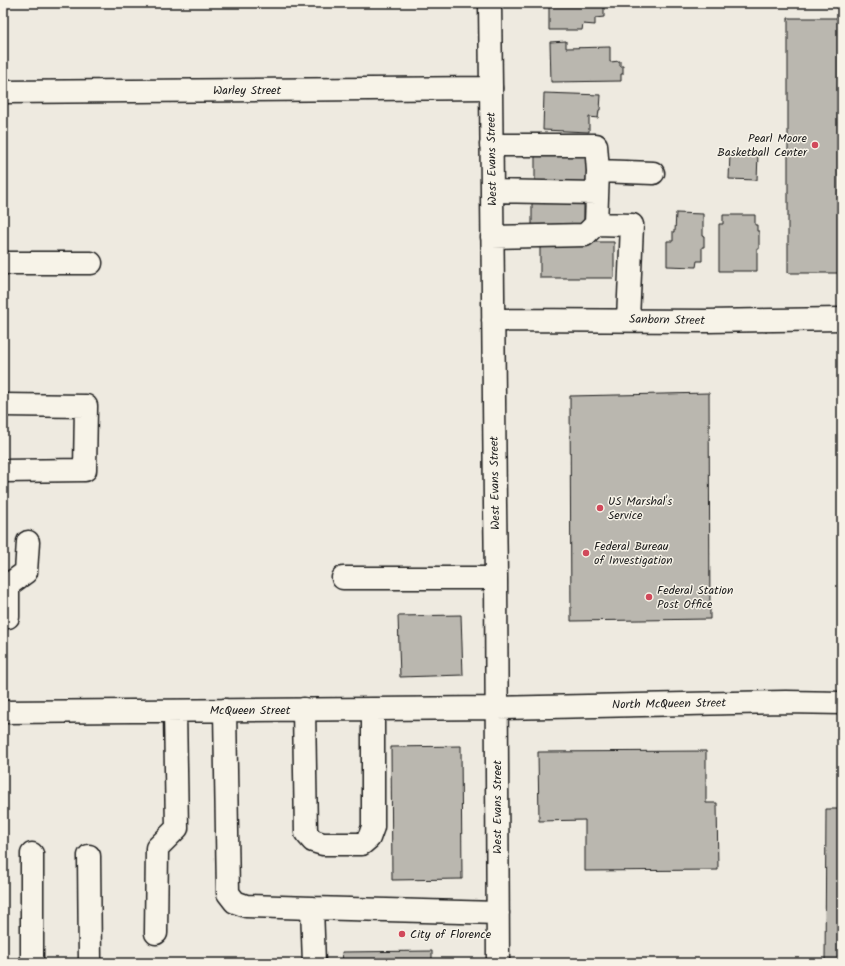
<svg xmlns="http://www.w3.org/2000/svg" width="845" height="966" viewBox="0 0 845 966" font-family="Kalam,sans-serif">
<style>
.building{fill:#bab7af;stroke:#1c1c1c}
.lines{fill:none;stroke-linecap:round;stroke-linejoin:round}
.minor-casing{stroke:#1c1c1c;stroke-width:25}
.major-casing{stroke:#1c1c1c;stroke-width:25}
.minor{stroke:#f7f3e8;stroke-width:22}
.major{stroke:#f7f3e8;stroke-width:22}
.poi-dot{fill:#d1495b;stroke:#f7f3e8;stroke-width:1.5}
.labels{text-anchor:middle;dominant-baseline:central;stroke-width:3;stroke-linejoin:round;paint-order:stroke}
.street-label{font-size:12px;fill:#1c1c1c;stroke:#f7f3e8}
.poi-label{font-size:12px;fill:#1c1c1c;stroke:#f7f3e8;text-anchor:start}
</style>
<rect width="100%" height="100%" fill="#eeeae0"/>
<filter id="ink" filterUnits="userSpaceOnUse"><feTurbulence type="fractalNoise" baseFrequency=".025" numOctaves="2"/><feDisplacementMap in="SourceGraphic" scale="8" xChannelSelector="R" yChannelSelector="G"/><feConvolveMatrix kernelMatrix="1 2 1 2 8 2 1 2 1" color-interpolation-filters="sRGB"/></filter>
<g filter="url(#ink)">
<!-- building -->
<path class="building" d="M549 3H604V17L595 18V25L583 24 582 30H549Z
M788 18H842V273H788Z
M566 41V48L610 47V62L620 61V66H623V74H621V81L551 82 550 42Z
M544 93 601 95 600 110H599L598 118 589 117V132L543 130Z
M535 148 587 149 586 184 535 183Z
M730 153 758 154 757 180 729 179Z
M532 199H584V227L532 226Z
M676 213 703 214V236H704V247H702V261H697L696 267 667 266V241H673V231H675Z
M723 215H755V225H757V231H759V249H757V271H719V224H723Z
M540 242H614V278H540Z
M709 393 710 619 571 621 570 396Z
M461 615 463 675 400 677 398 616Z
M461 746 462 879 392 880 391 747Z
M706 751V803H717L718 870 585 871V820L539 821 538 752Z
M826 809H842V963H825Z
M432 951V963H343L342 952Z"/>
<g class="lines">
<defs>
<path id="minor" d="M491 88 495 504 496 578 498 963
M491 145H596L598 171
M492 191 597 193
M492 237 585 235 596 224
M3 263H91
M493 320 707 321 842 319
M628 320 632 225 596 224 598 171 653 173
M3 405 86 406 85 470 3 471
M343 578H496
M8 617V585L26 572 28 542
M304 709 306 833 313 841 323 844H362L369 838 373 827V709
M225 710 228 893 235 902 246 906 312 908
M3 712 497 708 786 702 842 703
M32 854V963
M89 856 90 963
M156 933 157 848 177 828 175 711
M314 963 312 908 498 913"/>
<path id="major" d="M3 92 491 88 490 3"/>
</defs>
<!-- minor casing -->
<use href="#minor" class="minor-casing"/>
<!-- major casing -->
<use href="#major" class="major-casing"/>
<!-- minor -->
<use href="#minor" class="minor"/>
<!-- major -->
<use href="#major" class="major"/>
</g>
</g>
<!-- markers -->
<g class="poi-dot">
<circle cx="815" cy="145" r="4"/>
<circle cx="600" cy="508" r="4"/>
<circle cx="586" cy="553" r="4"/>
<circle cx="649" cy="597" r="4"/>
<circle cx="402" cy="934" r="4"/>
</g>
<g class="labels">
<!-- street labels -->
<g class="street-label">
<text x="247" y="90">Warley Street</text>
<text transform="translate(492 159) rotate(-91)">West Evans Street</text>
<text transform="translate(667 320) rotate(1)">Sanborn Street</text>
<text transform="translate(495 483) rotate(-91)">West Evans Street</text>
<text transform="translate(669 704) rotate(-1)">North McQueen Street</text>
<text x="250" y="710">McQueen Street</text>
<text transform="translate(497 807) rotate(-90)">West Evans Street</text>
</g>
<!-- poi labels -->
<g class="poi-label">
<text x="807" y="138" text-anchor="end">Pearl Moore<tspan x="807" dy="14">Basketball Center</tspan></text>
<text x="608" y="501">US Marshal's<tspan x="608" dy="14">Service</tspan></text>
<text x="594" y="546">Federal Bureau<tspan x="594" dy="14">of Investigation</tspan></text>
<text x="657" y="590">Federal Station<tspan x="657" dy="14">Post Office</tspan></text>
<text x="410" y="934">City of Florence</text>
</g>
</g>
<!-- margin -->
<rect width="845" height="966" fill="none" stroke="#f7f3e8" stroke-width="16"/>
<rect x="8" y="8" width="829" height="950" fill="none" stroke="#1c1c1c" stroke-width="1.5" filter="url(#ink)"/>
</svg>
